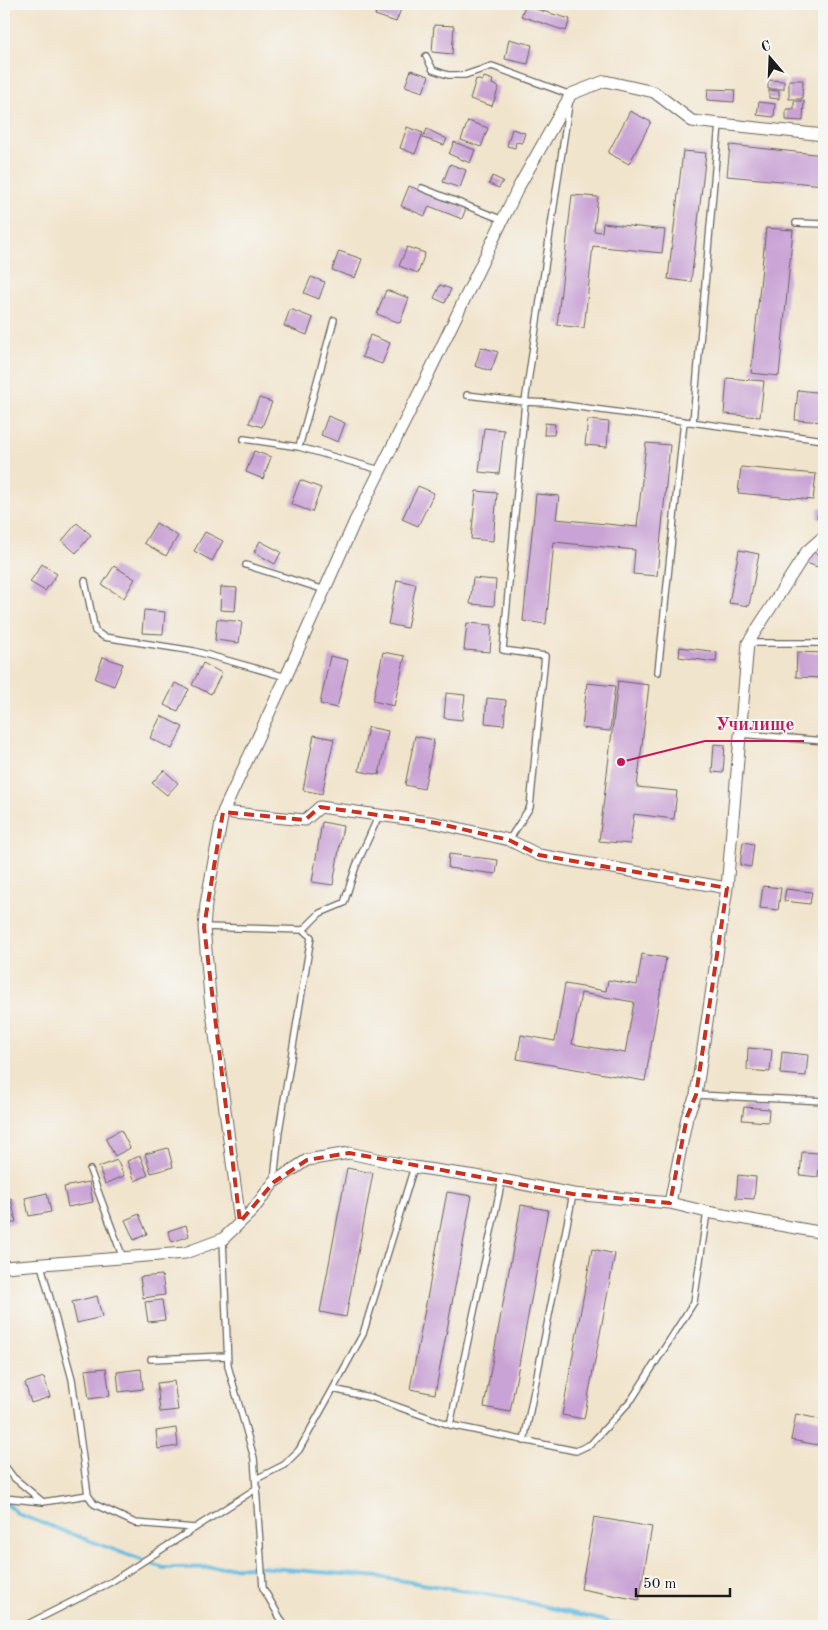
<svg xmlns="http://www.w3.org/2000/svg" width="828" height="1630" viewBox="0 0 828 1630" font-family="'Old Standard TT',serif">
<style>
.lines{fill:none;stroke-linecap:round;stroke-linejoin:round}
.stream{stroke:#63bbe0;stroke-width:4}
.building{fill:#c9a3d5;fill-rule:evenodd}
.lane-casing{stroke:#67625a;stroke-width:8}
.street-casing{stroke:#67625a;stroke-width:13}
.lane{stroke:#fff;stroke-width:5.5}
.street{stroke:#fff;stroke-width:11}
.marked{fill:none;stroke:#c8321e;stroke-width:4;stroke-dasharray:10 6;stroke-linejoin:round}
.leader{fill:none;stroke:#c2185b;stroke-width:2}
.callout-dot{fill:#c2185b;stroke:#f6f6f2;stroke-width:2}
.callout-label{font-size:19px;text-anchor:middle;font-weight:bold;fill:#c2185b;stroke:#f6f6f2;stroke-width:4;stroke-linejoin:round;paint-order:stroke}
</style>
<rect width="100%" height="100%" fill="#f6f6f2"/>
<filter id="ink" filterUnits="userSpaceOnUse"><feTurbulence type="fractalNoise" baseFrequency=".02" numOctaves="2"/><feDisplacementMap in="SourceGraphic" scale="10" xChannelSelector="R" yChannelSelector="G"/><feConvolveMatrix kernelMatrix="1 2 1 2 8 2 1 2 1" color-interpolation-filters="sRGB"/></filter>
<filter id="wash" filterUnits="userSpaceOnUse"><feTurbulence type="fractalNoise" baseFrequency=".0096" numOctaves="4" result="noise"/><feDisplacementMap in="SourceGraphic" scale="20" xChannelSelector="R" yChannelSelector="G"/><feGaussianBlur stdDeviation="1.12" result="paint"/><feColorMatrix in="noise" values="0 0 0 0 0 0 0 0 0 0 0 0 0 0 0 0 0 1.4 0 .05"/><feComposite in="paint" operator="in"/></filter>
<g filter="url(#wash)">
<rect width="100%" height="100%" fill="#f1e4cc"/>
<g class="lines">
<!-- stream -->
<path class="stream" d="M4 1501 18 1514 163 1568 259 1567 379 1577 509 1598 626 1626"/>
</g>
<g id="blocks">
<!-- building -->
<path class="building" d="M379 4H403L396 22 375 15Z
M525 6 570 19 566 31 521 16Z
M434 25 454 26 452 54 432 52Z
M509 39 532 45 528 64 505 59Z
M411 70 429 76 423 92 405 86Z
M484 77 493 80 492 84 499 87 492 106 470 99 476 79 482 81Z
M768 80 784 81V89H768Z
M789 80H803L802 99H789Z
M708 89 735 90 734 102 707 100Z
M769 90 779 91V99L769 98Z
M794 101H804L803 121 786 120V109H794Z
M759 102 775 104 774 117 757 115Z
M630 111 651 122 629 164 608 153Z
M468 121 488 128 481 147 461 140Z
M407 127 423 133 415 154 400 148Z
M427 129 447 139 444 145 423 138Z
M512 129 525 133 522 143 516 142 515 148 507 146Z
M454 142 475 150 470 163 449 154Z
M730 145 824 155V185L727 176Z
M683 151 706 153 691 282 668 279Z
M450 164 466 170 460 188 443 182Z
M492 176 503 181 499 188 489 184Z
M409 186 466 208 462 219 429 206 425 216 401 206Z
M572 195 598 197 594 231 602 232 603 223 665 230 662 253 593 246 584 328 557 325Z
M766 228 793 230 779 376 751 373Z
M407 247 425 253 418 273 399 266Z
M339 251 362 259 355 278 332 270Z
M311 277 325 282 319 299 304 293Z
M440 285 451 289 445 303 434 298Z
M386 290 409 298 400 323 377 314Z
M290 309 313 318 307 335 284 326Z
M370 335 390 343 382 364 362 357Z
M481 347 498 352 491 371 475 366Z
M727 378 764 381 760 417 724 414Z
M798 390 824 393V422L795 420Z
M259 398 272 402 262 427 249 423Z
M328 416 345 423 338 442 321 435Z
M588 420 609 422 607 447 585 445Z
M545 423 555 424 554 435H544Z
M484 428 504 430 499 474 479 472Z
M646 443 670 445 657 576 633 574 635 550 554 542 546 624 523 621 536 494 559 496 556 519 637 527Z
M254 451 271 457 263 479 246 472Z
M741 467 816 474 813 500 738 493Z
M300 480 321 488 312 512 291 504Z
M418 486 434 493 418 526 402 519Z
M476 491 497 493 493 541 471 539Z
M819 507 824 508V519L817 518Z
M77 523 91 535 76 553 62 541Z
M156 523 178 536 166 556 144 543Z
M205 532 223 541 212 561 194 551Z
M260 541 281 552 275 564 254 552Z
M739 550 759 554 749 606 729 603Z
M809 551 824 556V569L806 563Z
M42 564 57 574 45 591 30 582Z
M114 566 135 579 124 598 102 585Z
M473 578 496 580 494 606 470 604Z
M397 580 416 584 407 628 388 624Z
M221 587 237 588 235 611 220 610Z
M144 610 165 612 163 634 142 633Z
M217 619 242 622 239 643 215 640Z
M467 623 492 625 490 652 464 650Z
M680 647 717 652 716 662 679 657Z
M383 652 405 656 394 706 373 701Z
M797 652 824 653V678L796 677Z
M330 656 348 660 337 708 320 704Z
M103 657 123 664 114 686 95 679Z
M203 663 222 673 211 694 192 685Z
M618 681 649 685 637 787 677 791 674 819 634 814 630 844 599 841Z
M175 683 189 689 178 711 164 705Z
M587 683 615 686 610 731 582 728Z
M446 693 465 695 462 720 444 718Z
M487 698 506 700 504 725 485 723Z
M161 716 183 727 172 749 150 738Z
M368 727 388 731 379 775 359 771Z
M314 735 334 739 322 794 303 790Z
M415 736 434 740 424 789 405 785Z
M714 744 725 745 723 773 712 772Z
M164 770 178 783 167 795 152 783Z
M322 822 343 826 333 885 312 882Z
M743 842 754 844 751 867 740 865Z
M449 854 498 860 496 874 448 868Z
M763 886 781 888 778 910 760 908Z
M786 889 812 892 810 904 784 901Z
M642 954 666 958 645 1081 517 1059 521 1035 555 1041 565 984 606 991 608 980 637 985ZM581 993 634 1002 625 1053 572 1044Z
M748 1048 772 1050 770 1072 747 1070Z
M782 1052 808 1055 806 1076 780 1074Z
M744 1107 769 1109 768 1122 742 1120Z
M121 1130 130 1148 115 1156 105 1138Z
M168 1148 173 1167 151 1173 145 1154Z
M802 1152 820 1153 818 1177 800 1175Z
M140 1156 148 1175 135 1181 127 1161Z
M117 1160 124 1176 105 1184 99 1167Z
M347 1168 373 1173 346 1317 320 1312Z
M738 1175 756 1177 754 1199 736 1198Z
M89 1182 93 1202 68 1207 64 1187Z
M447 1192 472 1196 435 1394 410 1389Z
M47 1193 51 1212 29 1216 25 1198Z
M11 1198 16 1222 5 1225 4 1199Z
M521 1205 548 1210 510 1412 484 1407Z
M139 1214 147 1234 134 1240 125 1220Z
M186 1225 189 1236 172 1242 168 1231Z
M592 1249 615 1254 584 1419 562 1415Z
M162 1275 165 1295 143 1298 140 1277Z
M97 1296 102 1317 77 1323 72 1302Z
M162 1300 165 1320 148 1322 145 1302Z
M106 1368 110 1396 89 1399 85 1370Z
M141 1369 143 1389 119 1392 117 1372Z
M44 1377 50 1397 31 1403 25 1383Z
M174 1381 178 1410 160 1412 157 1383Z
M796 1414 824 1420V1446L791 1440Z
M176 1428 178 1446 158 1449 156 1431Z
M594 1517 652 1527 639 1600 581 1589Z"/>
</g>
</g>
<g filter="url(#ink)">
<use href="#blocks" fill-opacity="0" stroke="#67625a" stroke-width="1"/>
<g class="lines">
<defs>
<path id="lane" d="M426 56 433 70 448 75H465L492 66 571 95
M422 188 503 220
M796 223 824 224
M467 395 525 402 549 403 824 440
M693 422 719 124
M244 439 299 447 380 470
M299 447 334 320
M246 565 325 590
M85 581 95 631 104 637 194 651 286 677
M748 643H824
M658 672 684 421
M740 734 824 741
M509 840 530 807 545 656 503 650 525 402 569 104
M204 927 303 930 311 937 279 1131 274 1181
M303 930 320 913 344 903 356 866 379 815
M696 1095 824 1101
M90 1170 123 1258
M223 1239 228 1366 254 1458 263 1588 283 1623V1626
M41 1265 72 1379 88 1495 94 1504 135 1523 195 1528
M151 1359 227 1356
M333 1389 363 1334 414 1167
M450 1425 502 1180
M524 1441 573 1194
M4 1465 13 1477 43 1502
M256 1479 284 1465 299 1450 333 1389 373 1398 450 1425 576 1451 591 1444 632 1399 694 1302 707 1212
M4 1498 43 1502 88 1495
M24 1626 111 1582 257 1488"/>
<path id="street" d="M223 812 305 820 320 807 436 823 509 840 539 855 727 888
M670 1203 687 1117 696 1095 727 888 748 643 807 551 824 536
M240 1222 210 997 204 927 206 904 223 812 286 677 355 521 426 379 518 188 571 94 605 81 654 92 692 121 824 135
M4 1267 185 1253 223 1239 252 1211 274 1182 307 1160 349 1153 414 1167 502 1180 573 1194 670 1203 707 1212 824 1233"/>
</defs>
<!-- lane casing -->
<use href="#lane" class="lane-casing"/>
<!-- street casing -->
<use href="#street" class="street-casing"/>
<!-- lane -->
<use href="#lane" class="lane"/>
<!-- street -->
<use href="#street" class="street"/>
</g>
</g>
<!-- marked area -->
<path class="marked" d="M320 807 436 823 509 840 539 855 727 888 696 1095 687 1117 670 1203 573 1194 349 1153 307 1160 274 1182 240 1222 204 927 223 812 305 820Z"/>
<!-- callouts -->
<path class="leader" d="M621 762L705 741H804"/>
<circle class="callout-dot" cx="621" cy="762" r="5"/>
<g class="callout-label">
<text x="755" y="730">Училище</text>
</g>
<!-- margin -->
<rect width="828" height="1630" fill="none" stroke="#f6f6f2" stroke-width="20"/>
<!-- north arrow -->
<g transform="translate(770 58) rotate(341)" stroke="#f6f6f2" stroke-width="4" paint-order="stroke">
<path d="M0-4L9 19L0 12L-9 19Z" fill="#1c1c1c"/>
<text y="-8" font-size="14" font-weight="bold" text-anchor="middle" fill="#1c1c1c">С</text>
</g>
<!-- scale -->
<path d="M636 1588v8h94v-8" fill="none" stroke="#1c1c1c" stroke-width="2.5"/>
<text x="643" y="1588" font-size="15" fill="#1c1c1c" stroke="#f6f6f2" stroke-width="4" paint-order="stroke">50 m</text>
</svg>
